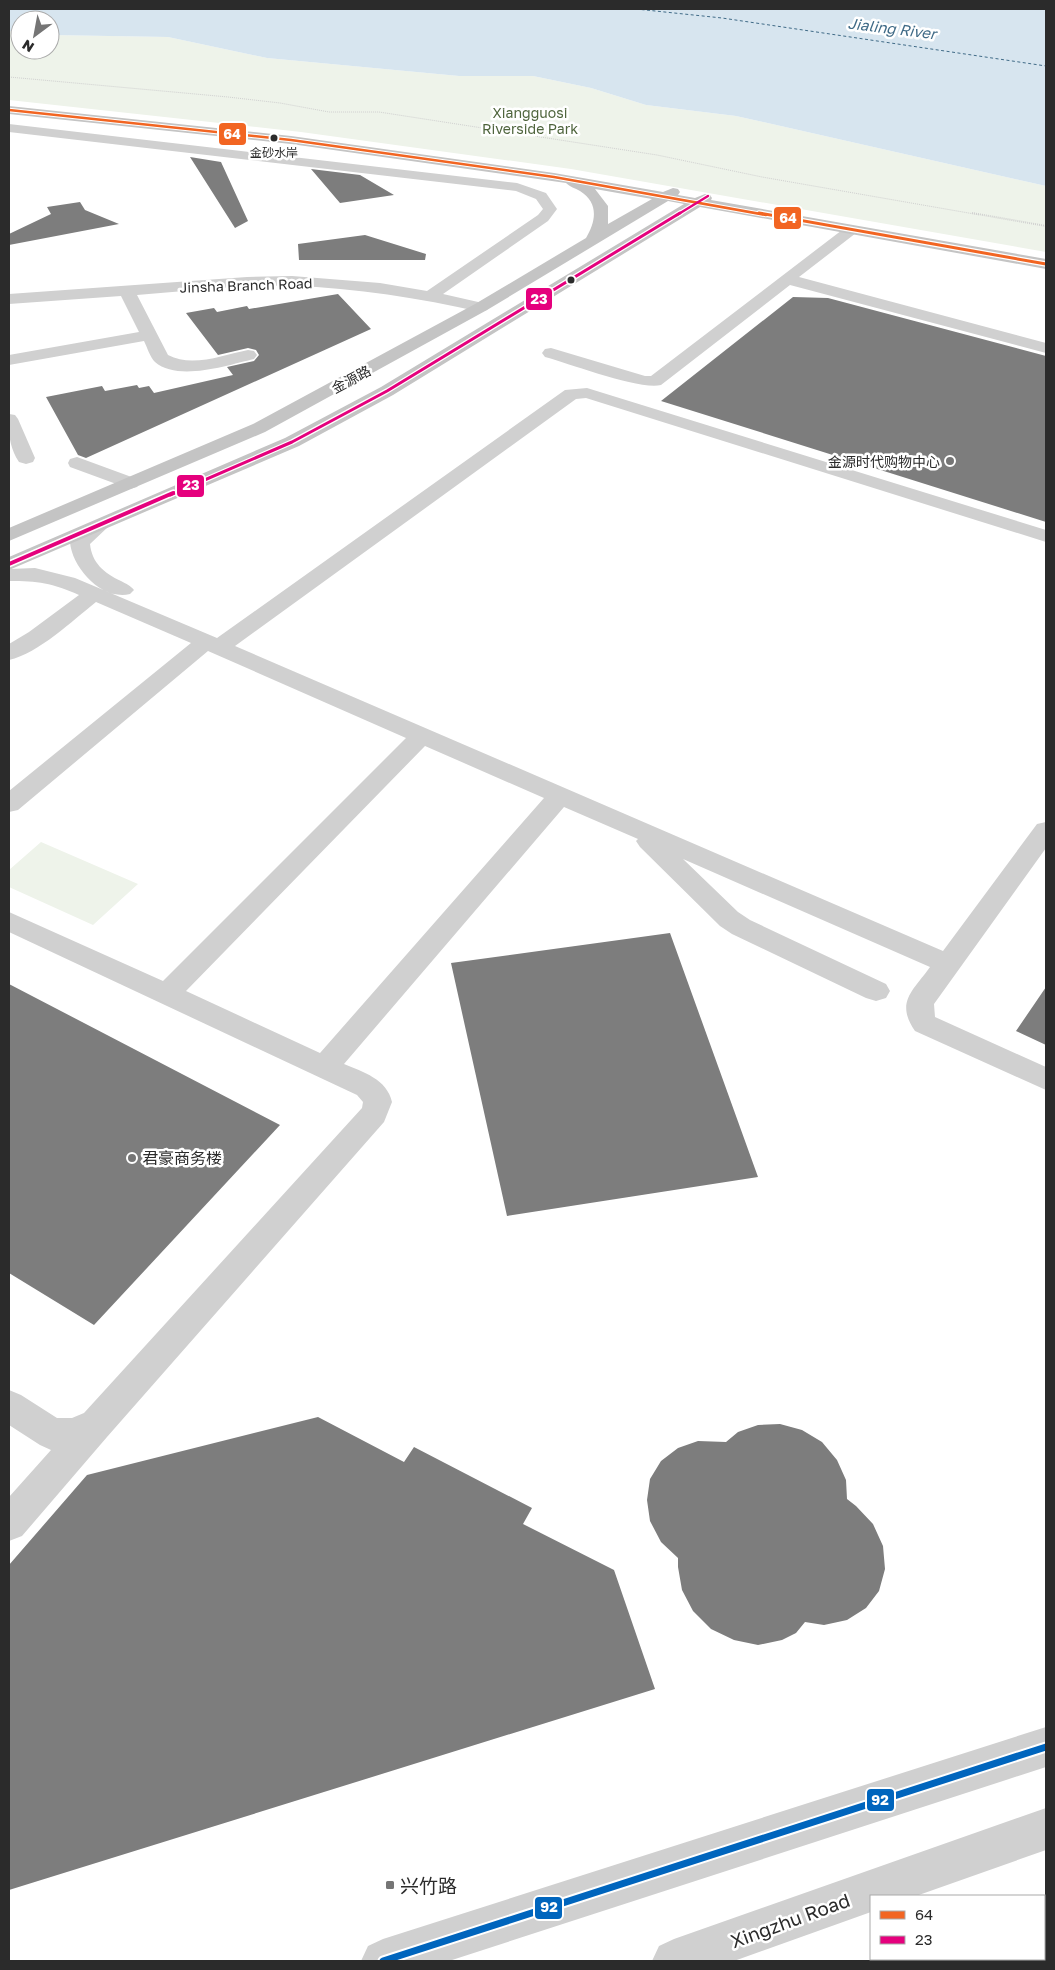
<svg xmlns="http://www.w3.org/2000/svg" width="1055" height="1970" viewBox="0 0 1055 1970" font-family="'Golos Text','Noto Sans SC',sans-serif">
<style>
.green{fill:#eef3ea}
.water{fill:#d7e5ef}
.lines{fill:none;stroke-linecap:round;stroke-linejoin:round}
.ferry{stroke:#406b87;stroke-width:1;stroke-dasharray:3 2.5;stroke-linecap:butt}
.building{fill:#7d7d7d}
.path-far1{stroke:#d0d0d0;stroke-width:1;stroke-dasharray:1 1;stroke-linecap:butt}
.path{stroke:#d0d0d0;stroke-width:2;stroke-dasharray:1 1;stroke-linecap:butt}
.minor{fill:#d0d0d0;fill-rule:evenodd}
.major{fill:#c4c4c4;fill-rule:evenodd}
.bus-1-far1-casing{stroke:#fff;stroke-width:4.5}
.bus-1-casing{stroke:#fff;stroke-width:5.5}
.bus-2-far2-casing{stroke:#fff;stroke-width:4.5}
.bus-2-far1-casing{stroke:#fff;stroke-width:5.5}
.bus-2-casing{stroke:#fff;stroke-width:7}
.bus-3-casing{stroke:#fff;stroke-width:11}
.bus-1-far1{stroke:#f26522;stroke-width:2.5}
.bus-1{stroke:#f26522;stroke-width:3}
.bus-2-far2{stroke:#e5007d;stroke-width:2.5}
.bus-2-far1{stroke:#e5007d;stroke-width:3}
.bus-2{stroke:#e5007d;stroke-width:4}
.bus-3{stroke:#0065bd;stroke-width:7}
.bus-dot{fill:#2b2b2b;stroke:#fff;stroke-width:2}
.poi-dot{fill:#757575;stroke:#fff;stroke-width:2}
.labels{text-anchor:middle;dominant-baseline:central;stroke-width:5;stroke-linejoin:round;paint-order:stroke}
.far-bus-label{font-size:12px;fill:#2b2b2b;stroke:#fff}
.far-park-label{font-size:14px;fill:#4e643c;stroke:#fff}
.far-street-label{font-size:14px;fill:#2b2b2b;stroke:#fff}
.far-poi-label{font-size:14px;fill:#2b2b2b;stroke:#fff;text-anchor:end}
.far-water-label{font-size:15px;font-style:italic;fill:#406b87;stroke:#fff}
.poi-label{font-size:16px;fill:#2b2b2b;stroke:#fff;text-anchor:start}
.near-poi-label{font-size:19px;fill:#2b2b2b;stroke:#fff;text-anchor:start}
.near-street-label{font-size:19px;fill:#2b2b2b;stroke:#fff}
.line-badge{stroke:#fff;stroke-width:2}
.badge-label{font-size:14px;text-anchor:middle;font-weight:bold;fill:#fff}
</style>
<rect width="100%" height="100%" fill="#fff"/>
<!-- green -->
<path class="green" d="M9 31 20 32V50H50V35L168 37 267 58 459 76H533L591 88 646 105 736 116 1046 186V252L571 169 301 132 9 100Z
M41 842 138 884 93 925 9 887V870Z"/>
<!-- water -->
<path class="water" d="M9 9H1046V186L736 116 646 105 591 88 533 76H459L267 58 168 37 50 35V20H20V32L9 31Z"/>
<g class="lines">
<!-- ferry -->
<path class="ferry" d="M636 9 722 18 1046 66"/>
</g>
<!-- building -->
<path class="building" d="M190 157 221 162 248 221 235 228Z
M311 169 360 175 394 195 340 203Z
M80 202 85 210 119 224 9 245V234L51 214 47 207Z
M365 235 426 254 425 260H299L298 244Z
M338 294 371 329 86 458 78 455 46 397 102 386 105 391 137 385 139 388 149 386 154 393 233 375 227 367 254 361 259 355 256 350 248 348 218 355 186 313 214 308 217 312 247 306 249 309Z
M793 297 828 298 1046 356V522L661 401Z
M670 933 758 1177 507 1216 451 963Z
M9 984 280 1125 94 1325 9 1273Z
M1046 987V1045L1016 1031Z
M318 1417 404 1462 414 1447 532 1508 523 1524 614 1570 655 1689 9 1890V1565L87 1475Z
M780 1424 802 1430 822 1442 837 1460 846 1480 847 1499 856 1506 873 1524 883 1546 885 1569 879 1591 866 1608 847 1620 824 1625 805 1622 796 1633 782 1640 758 1645 734 1640 711 1629 693 1611 682 1590 678 1567V1558L661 1542 650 1521 647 1500 650 1479 661 1461 678 1448 698 1441 726 1442 738 1432 758 1425Z"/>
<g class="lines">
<!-- path-far1 -->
<path class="path-far1" d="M9 77 228 97 280 103 329 112H379L657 155 762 177 980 215"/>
<!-- path -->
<path class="path" d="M972 213 1046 226"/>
<!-- minor -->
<path class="minor" d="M9 124 517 183 546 193 557 209 548 221 443 294 487 304 489 307 487 310 481 312C419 298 356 288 293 286 241 284 188 291 137 295L168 355C192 368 223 355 248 350L254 351 257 355 254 359C228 365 178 382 155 362 150 357 147 347 144 341L9 365V355L139 332 121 296 9 304V294L247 277 292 276 380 283 427 291 538 215 543 209 536 199 516 191 9 132Z
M851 225 856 227 859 230 856 233 799 277 1046 343V353L790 285 661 385C638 390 571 364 545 357L542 353 545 349 551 348 645 376H651L846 227Z
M587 388 1046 530V542L586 398 576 399 235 646 943 951 1037 824 1046 822V848L934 1004 935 1017 1046 1067V1090L915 1031C895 1002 913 991 930 967L683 859 738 912 750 920 886 984 890 991 886 998 876 1001 866 998 732 934 720 926 640 847 636 841 638 839 564 807 344 1064C363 1072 387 1079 392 1102L384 1122 107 1437 22 1536 9 1541V1497L51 1450 40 1445 9 1425V1390L21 1395 57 1418H72L84 1413 362 1108 363 1102 357 1095 9 932V912L163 981 406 738 208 651 18 810 9 812V791L191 643 96 602C72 621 39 653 9 660V644L29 632 79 595C52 583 38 581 9 581V569L35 568 75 578 217 638 565 390ZM425 746 544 798 320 1053 186 991Z
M9 414 15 415 18 419 35 458 33 462 26 464 19 462C9 447 8 431 9 414Z
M77 457 137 479 140 483 137 487 130 489 70 467 68 463 70 459Z
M99 520 106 522 109 526 90 544C92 563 104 573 121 581 126 584 130 585 134 590L130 594C102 601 72 568 70 542L92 522Z
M1046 1727V1767L449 1961H361L368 1946 383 1939Z
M1046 1808V1850L916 1896H871V1912L734 1961H652L659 1946 674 1939Z"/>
<!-- major -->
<path class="major" d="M9 106 291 136 554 173 663 192 673 188 678 189 680 192 678 195 695 198 705 194 710 195 712 198 711 200 1046 259V269L700 207 393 395 299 446 9 570V557L285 438 381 387 684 204 668 201 487 310 265 432 9 541V528L253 424 475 304 586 238C596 221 599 203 580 191 575 188 570 187 566 183L291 144 9 114ZM595 189 652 199 608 224V206Z"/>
<defs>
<path id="bus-1-far1" d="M9 110 291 140 554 177 766 215"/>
<path id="bus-1" d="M759 213 1046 264"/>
<path id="bus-2-far2" d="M677 215 708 196"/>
<path id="bus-2-far1" d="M170 495 292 442 387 391 680 213"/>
<path id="bus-2" d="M9 564 173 493"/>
<path id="bus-3" d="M383 1961 1046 1747"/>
</defs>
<!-- bus-1-far1 casing -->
<use href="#bus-1-far1" class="bus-1-far1-casing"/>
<!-- bus-1 casing -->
<use href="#bus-1" class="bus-1-casing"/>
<!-- bus-2-far2 casing -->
<use href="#bus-2-far2" class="bus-2-far2-casing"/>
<!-- bus-2-far1 casing -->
<use href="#bus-2-far1" class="bus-2-far1-casing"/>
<!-- bus-2 casing -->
<use href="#bus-2" class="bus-2-casing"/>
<!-- bus-3 casing -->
<use href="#bus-3" class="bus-3-casing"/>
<!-- bus-1-far1 -->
<use href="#bus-1-far1" class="bus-1-far1"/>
<!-- bus-1 -->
<use href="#bus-1" class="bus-1"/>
<!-- bus-2-far2 -->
<use href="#bus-2-far2" class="bus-2-far2"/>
<!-- bus-2-far1 -->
<use href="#bus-2-far1" class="bus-2-far1"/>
<!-- bus-2 -->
<use href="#bus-2" class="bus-2"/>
<!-- bus-3 -->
<use href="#bus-3" class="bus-3"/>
</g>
<!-- markers -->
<g class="bus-dot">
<circle cx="274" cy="138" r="4.5"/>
<circle cx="571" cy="280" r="4.5"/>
</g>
<g class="poi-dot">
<circle cx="950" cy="461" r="5"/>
<circle cx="132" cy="1158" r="5"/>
<rect x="385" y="1880" width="10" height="10" rx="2.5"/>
</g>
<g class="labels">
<!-- far-bus labels -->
<g class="far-bus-label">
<text x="274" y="152">金砂水岸</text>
</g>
<!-- far-park labels -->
<g class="far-park-label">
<text x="530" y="112">Xiangguosi<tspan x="530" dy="16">Riverside Park</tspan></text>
</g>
<!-- far-street labels -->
<g class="far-street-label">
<text transform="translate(246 285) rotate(-2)">Jinsha Branch Road</text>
<text transform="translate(351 379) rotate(-28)">金源路</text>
</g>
<!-- far-poi labels -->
<g class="far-poi-label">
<text x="940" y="461">金源时代购物中心</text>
</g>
<!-- far-water labels -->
<g class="far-water-label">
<text transform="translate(892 28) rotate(7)">Jialing River</text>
</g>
<!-- poi labels -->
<g class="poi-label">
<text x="142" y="1158">君豪商务楼</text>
</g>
<!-- near-poi labels -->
<g class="near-poi-label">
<text x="400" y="1885">兴竹路</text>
</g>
<!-- near-street labels -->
<g class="near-street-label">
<text transform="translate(790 1920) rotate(-20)">Xingzhu Road</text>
</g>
</g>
<g class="line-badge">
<rect x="218" y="122" width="29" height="24" rx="5" fill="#f26522"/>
<rect x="773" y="206" width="29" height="24" rx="5" fill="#f26522"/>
<rect x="525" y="287" width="28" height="24" rx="5" fill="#e5007d"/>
<rect x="176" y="474" width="29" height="24" rx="5" fill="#e5007d"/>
<rect x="866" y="1788" width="29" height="24" rx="5" fill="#0065bd"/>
<rect x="534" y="1896" width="29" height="24" rx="5" fill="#0065bd"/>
</g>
<g class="badge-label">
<text x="232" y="139">64</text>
<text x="788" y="223">64</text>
<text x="539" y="304">23</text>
<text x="191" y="490">23</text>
<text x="880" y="1805">92</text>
<text x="549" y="1912">92</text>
</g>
<!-- border -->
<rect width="1055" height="1970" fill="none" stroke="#2b2b2b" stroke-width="20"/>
<!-- legend -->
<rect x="870" y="1895" width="175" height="65" fill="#ffffff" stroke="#aaaaaa"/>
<rect x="880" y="1911" width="25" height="8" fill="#f26522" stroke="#aaaaaa"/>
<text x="915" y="1920" font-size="15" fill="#2b2b2b">64</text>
<rect x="880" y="1936" width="25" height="8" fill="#e5007d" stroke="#aaaaaa"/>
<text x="915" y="1945" font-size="15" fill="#2b2b2b">23</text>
<!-- north arrow -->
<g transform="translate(35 35) rotate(212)"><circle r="24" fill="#ffffff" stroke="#aaaaaa"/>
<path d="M0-4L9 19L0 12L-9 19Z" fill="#757575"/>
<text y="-8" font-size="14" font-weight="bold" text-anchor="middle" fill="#2b2b2b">N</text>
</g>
</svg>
